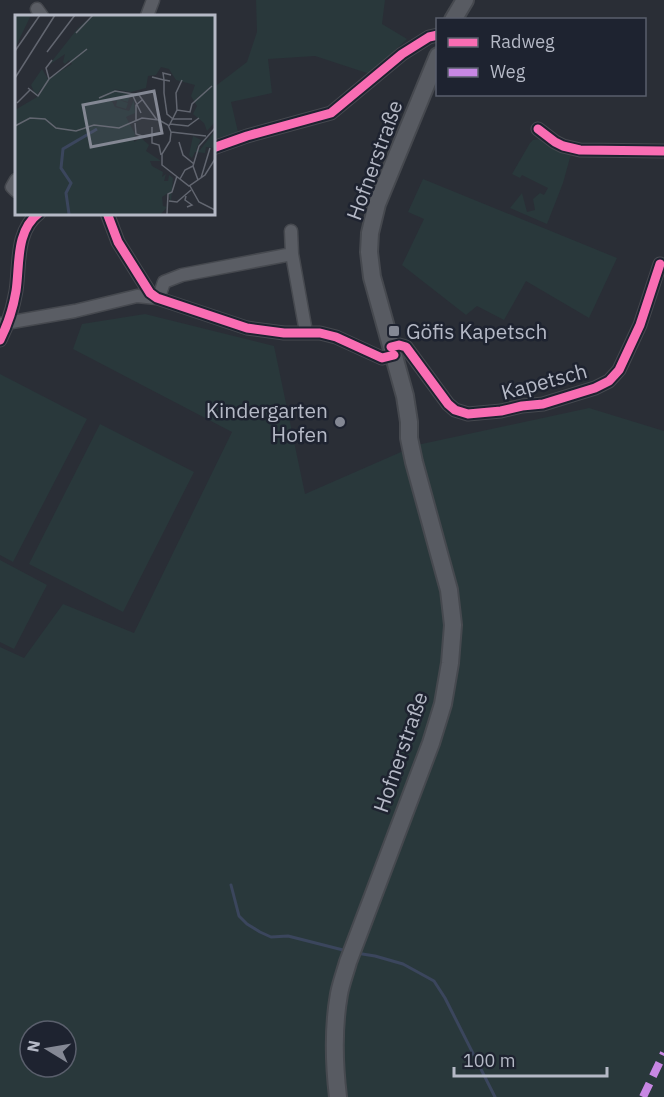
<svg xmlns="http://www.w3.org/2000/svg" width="664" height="1097" viewBox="0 0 664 1097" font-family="'IBM Plex Sans',sans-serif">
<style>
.green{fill:#29383b;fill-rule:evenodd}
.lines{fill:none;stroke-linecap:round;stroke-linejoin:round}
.stream{stroke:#3b465d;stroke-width:3}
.minor-casing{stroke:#46494f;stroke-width:15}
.secondary-casing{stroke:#46494f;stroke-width:20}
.minor{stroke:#5a5d64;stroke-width:12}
.secondary{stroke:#585b62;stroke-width:16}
.quiet{stroke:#c787e3;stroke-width:8;stroke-dasharray:15 8;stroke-linecap:butt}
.cycleway-casing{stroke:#1e2330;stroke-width:13}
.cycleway{stroke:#f96db3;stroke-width:9}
.poi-dot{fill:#848894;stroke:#1e2330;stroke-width:2}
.labels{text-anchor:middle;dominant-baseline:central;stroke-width:5;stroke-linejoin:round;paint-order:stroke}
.street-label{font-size:21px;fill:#b5b9c6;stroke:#1e2330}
.poi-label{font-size:21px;fill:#b5b9c6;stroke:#1e2330;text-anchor:start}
.inset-river{fill:none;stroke:#3b465d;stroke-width:3}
.inset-road{fill:none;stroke:#626670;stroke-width:1.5}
.view{fill:#848894;fill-opacity:0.15;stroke:#848894;stroke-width:3}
.inset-edge{fill:none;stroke:#b5b9c6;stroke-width:3}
</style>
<rect width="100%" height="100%" fill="#2a2e36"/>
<!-- green -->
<path class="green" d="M256 0H385L382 24 407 39 370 74 315 56 268 59 272 93 231 102 238 132 213 140V88L247 62 257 32Z
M540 139 571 154 563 183 547 224 510 208 522 193 527 212 535 210 533 199 540 193 544 195 548 188 522 175 520 178 512 174 530 143 533 140Z
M423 179 617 258 589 318 526 281 504 320 477 306 466 315 402 265 424 219 408 212Z
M145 314 274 346 305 494 417 445 589 408 664 431V1097H0V647L24 658 63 604 134 633 232 432 73 349 82 324ZM30 1031H66V1067H30Z
M0 374 87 419 13 562 0 555Z
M100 424 194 472 123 612 29 564Z
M0 560 47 585 14 649 0 642Z"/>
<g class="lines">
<!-- stream -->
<path class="stream" d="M231 885 239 916 247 924 260 932 271 937 288 936 347 951
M356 953 375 956 403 964 434 981 445 998 495 1097"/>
<defs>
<path id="minor" d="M37 9 42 16
M147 16 153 0
M538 129 555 142 563 146 580 150 664 151
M213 148 247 136 331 113 402 54 429 37 438 35
M16 180 12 187 16 191
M107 213 118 242 150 293 157 298 247 328 284 333H320L336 337 382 358 394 355
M291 231 292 254 306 332
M0 324 75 311 137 296 157 298 160 294 164 282 182 275 292 254
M0 340C8 324 13 309 16 291 20 265 15 231 39 213
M391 347 399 345 406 347 448 404 455 410 468 414 501 411 522 406 543 404 595 388 609 381 619 370 640 325 660 264"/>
<path id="secondary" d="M453 20 465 0
M338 1097C334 1063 333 1028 339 994 341 983 345 973 348 962L431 743 443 704 450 663 453 625 449 590 414 462 409 438V422L405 396 372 277 369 252 370 233 377 204 438 56"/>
</defs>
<!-- minor casing -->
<use href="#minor" class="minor-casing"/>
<!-- secondary casing -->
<use href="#secondary" class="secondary-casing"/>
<!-- minor -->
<use href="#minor" class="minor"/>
<!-- secondary -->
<use href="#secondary" class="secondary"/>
<!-- quiet -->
<path class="quiet" d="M643 1097 664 1053"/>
<defs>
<path id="cycleway" d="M538 129 555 142 563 146 580 150 664 151
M213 148 247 136 331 113 402 54 429 37 438 35
M107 213 118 242 150 293 157 298 247 328 284 333H320L336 337 382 358 394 355
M0 340C8 324 13 309 16 291 20 265 15 231 39 213
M391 347 399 345 406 347 448 404 455 410 468 414 501 411 522 406 543 404 595 388 609 381 619 370 640 325 660 264"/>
</defs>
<!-- cycleway casing -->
<use href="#cycleway" class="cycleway-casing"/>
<!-- cycleway -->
<use href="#cycleway" class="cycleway"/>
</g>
<!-- markers -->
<g class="poi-dot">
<rect x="388" y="325" width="12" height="12" rx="3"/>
<circle cx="340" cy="422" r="6"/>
</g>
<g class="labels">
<!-- street labels -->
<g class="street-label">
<text transform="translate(374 160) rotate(-70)">Hofnerstraße</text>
<text transform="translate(544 381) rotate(-15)">Kapetsch</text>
<text transform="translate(400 752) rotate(-71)">Hofnerstraße</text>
</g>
<!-- poi labels -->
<g class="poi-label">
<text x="406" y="331">Göfis Kapetsch</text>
<text x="328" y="410" text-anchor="end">Kindergarten<tspan x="328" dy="24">Hofen</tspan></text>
</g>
</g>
<!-- overview -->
<g transform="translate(15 15)">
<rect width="200" height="200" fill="#2a2e36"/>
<path d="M0 0H16L0 33ZM78 0H199V108L192 116 189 108 178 99 182 91 176 81 180 70 161 65 154 54 146 52 141 60 133 61 131 73 116 77 98 74 115 80 113 87 102 84 113 88 111 94 101 91 102 86H97L100 92 114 96 119 85 120 98 111 102 120 119 119 127 126 123 134 130 131 136 146 146H135L137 151 148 157 147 162 151 159 149 166H153L154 160 158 163 156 187 153 178 147 182 148 191 152 192 146 199H0V95L22 82 28 71 21 81 16 70 27 54 33 64 57 49 54 45 50 49 48 47 50 39 34 50 63 13ZM199 117V133L191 132 190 138 180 137 177 143 174 140 178 121 186 125 181 134 185 135Z" fill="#29383b"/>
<path class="inset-river" d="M54 199 51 178 56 168 46 153 48 134 82 114"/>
<path class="inset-road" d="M61 18 78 0M0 36 25 0M32 37 60 0M137 62 149 65 148 58 156 60M0 63 40 0M34 64 72 34M34 64 31 53 37 45M155 66 149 65V78L152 99 158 104M13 73 23 81 34 64M117 79 126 98M84 83 100 76 124 80 142 105M2 88 15 75M162 95 175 97 177 89 197 71M158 104H177M121 106V90L127 85M120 108 121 119 130 122M155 109 173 111 184 103M0 111 15 103 30 104 41 113 61 116 79 110 104 113 127 103 144 105 153 110 156 117 155 126 147 139V150L174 171 190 160 200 144M154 111 162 95 161 78 167 65M137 112V128L144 130 146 140M156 117 191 121M164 127 168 140 179 149M186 163 195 133M165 164 170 155 178 151M183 165 178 151 184 131 200 113M175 171 184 187 200 195M171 181 170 185 177 190 172 192M154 186 162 187 176 175M152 199 153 179 157 177 162 161"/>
<path class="view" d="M139 76 147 118 76 132 68 90Z"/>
<rect width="200" height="200" class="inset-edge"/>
</g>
<!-- legend -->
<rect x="436" y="18" width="210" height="78" fill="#1e2330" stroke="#5a5f6c" stroke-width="1.5"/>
<rect x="448" y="38" width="30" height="9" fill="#f96db3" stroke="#5a5f6c" stroke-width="1.5"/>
<text x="490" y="48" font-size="18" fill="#b5b9c6">Radweg</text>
<rect x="448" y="68" width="30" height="9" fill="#c787e3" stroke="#5a5f6c" stroke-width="1.5"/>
<text x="490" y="78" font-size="18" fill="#b5b9c6">Weg</text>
<!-- north arrow -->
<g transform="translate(48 1049) rotate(281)"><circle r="28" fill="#1e2330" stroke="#5a5f6c" stroke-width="1.5"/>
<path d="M0-4.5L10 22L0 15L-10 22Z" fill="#848894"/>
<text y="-9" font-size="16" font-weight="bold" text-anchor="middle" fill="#b5b9c6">N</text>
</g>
<!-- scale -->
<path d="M454 1067v9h153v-9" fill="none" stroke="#b5b9c6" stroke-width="3"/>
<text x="463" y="1067" font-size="18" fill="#b5b9c6" stroke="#1e2330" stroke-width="4.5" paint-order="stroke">100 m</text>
</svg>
